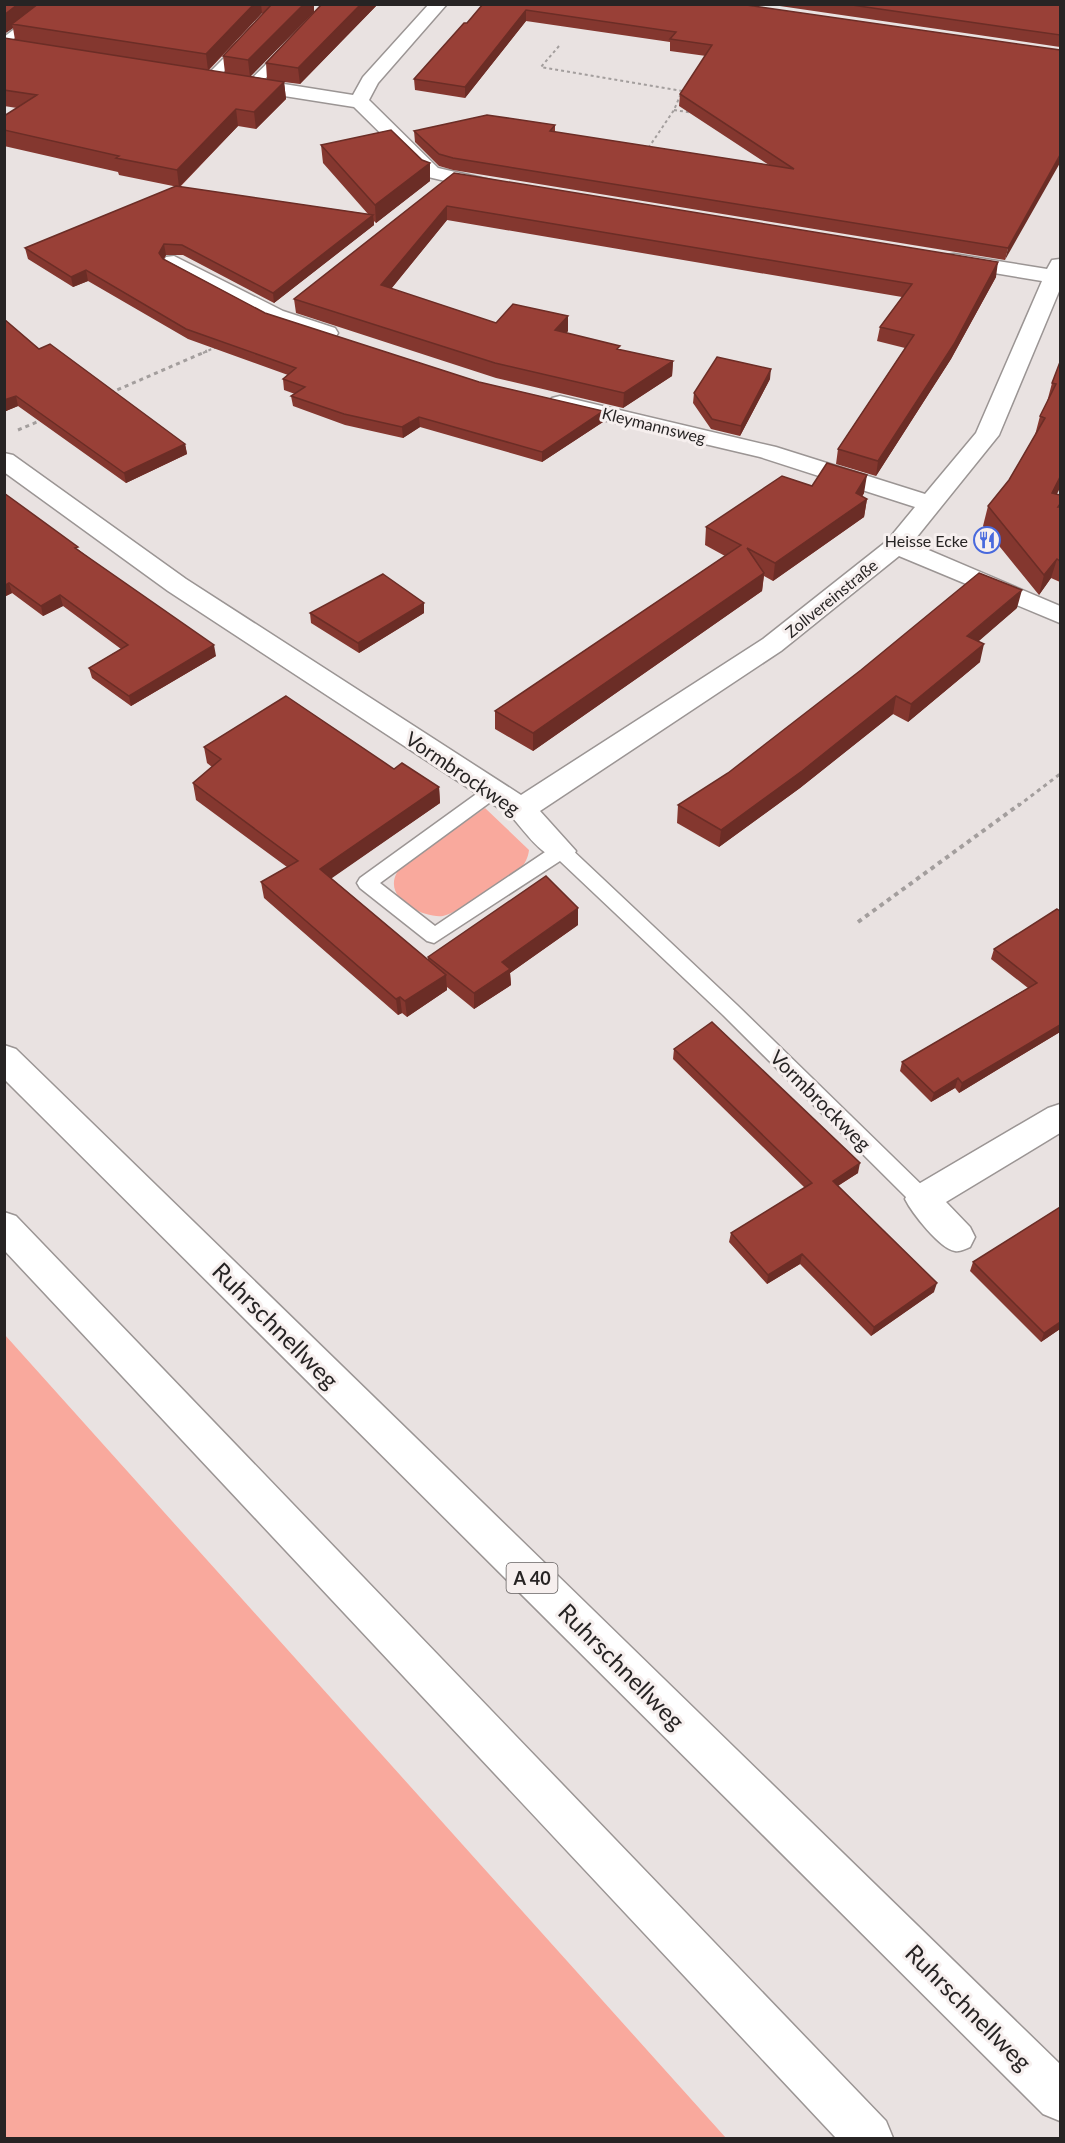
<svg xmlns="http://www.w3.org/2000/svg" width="1065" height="2143" viewBox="0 0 1065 2143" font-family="Lato,sans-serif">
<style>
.green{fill:#f9a99d}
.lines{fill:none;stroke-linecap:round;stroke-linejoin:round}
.service-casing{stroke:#9b9594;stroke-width:3}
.minor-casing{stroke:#9b9594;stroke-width:3}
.motorway-casing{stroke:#9b9594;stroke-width:3}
.path-far2{stroke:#a39e9d;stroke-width:2;stroke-dasharray:3 3;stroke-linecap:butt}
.path-far1{stroke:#a39e9d;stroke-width:3;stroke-dasharray:4 4;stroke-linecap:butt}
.path{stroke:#a39e9d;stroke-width:4;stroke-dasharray:4.5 4.5;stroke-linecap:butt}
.service{fill:#fff;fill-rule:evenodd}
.minor{fill:#fff;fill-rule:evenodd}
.motorway{fill:#fff;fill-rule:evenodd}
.wall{fill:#84372f;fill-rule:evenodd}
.shaded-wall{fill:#6b2d26}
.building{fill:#994037;stroke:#6b2d26;stroke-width:1.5}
.labels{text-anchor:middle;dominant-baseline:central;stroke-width:6;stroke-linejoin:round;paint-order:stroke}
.far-street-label{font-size:16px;fill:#272424;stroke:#f6efee}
.far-poi-label{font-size:16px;fill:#272424;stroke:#f6efee;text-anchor:end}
.shield{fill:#f6efee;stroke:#656161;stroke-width:1.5}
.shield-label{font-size:18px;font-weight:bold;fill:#272424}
.street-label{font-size:20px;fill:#272424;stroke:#f6efee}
.near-street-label{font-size:24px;fill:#272424;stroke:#f6efee}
</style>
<rect width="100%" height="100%" fill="#e9e2e1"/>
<!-- green -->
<path class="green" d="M485 808 529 850C528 858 525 864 519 870 507 880 457 914 443 916 426 918 392 903 394 882 394 878 397 872 399 868Z
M5 1335 726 2138H5Z"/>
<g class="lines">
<defs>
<path id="service" d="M47 4H60L4 46V37Z
M240 42 250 44 215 81H207V75Z
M283 48 293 50 256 88H248V82Z
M493 785 500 787 502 791 500 795 380 883 435 926 554 846H568L737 1005 930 1193 933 1199 930 1205 922 1208 914 1205 723 1015 560 861 434 943 427 941 360 888 357 883 360 878 486 787Z"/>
<path id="minor" d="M429 4H447L378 83 369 100 438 168 499 182 502 186 499 190 492 192 424 176 354 107 240 89 231 83 240 77 353 95 363 77Z
M954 254 1047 269 1052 260 1060 259V289L999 435 912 543 1060 606V623L899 556 781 651 540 811 576 851 572 858C546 866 527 833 511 816L168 591 4 472V453L13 455 186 579 521 795 763 639 887 541 915 507 760 457 552 408 548 403 552 398 560 396 776 447 925 494 976 433 1042 281 946 265 943 260 946 255Z
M174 256 283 311 335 328 338 333 335 338 327 340 267 321 166 267 163 262 166 257Z
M1060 1104V1133L946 1202 970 1227 975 1237 970 1247C965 1249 960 1252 955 1251 940 1249 912 1213 905 1199L910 1189 1048 1108Z"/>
<path id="motorway" d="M4 1045 16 1049 1060 2064V2121L1043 2114 4 1079Z
M4 1212 16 1216 886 2121 893 2138H836L4 1250Z"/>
</defs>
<!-- service casing -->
<use href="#service" class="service-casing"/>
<!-- minor casing -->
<use href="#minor" class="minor-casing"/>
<!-- motorway casing -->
<use href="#motorway" class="motorway-casing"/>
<!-- path-far2 -->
<path class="path-far2" d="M559 46 541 67 682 91 674 110 647 150
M674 110 694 113
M203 353 216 347"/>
<!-- path-far1 -->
<path class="path-far1" d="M110 393 207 351
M18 430 44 419
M1018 806 1060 774"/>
<!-- path -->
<path class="path" d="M858 922 1020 804"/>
<!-- service -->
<use href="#service" class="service"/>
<!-- minor -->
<use href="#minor" class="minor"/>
<!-- motorway -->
<use href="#motorway" class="motorway"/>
</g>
<!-- wall -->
<path class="wall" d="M4 4H314V12L250 76 267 79 266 63 322 4H378L300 84 284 82 286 99 256 129 238 126 180 187 368 214 323 163 321 145 422 160 430 163V181L376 223 374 221V225L274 303 183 255H166L164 259 265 313 479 382 603 411V422L542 462 420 427 403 438 345 425 293 406 291 396 295 394 284 390 283 379 288 375 188 339 88 281 73 287 28 259 25 248 178 187 119 175 118 172 4 146V116L17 108 4 106V38L15 40 13 28 4 34ZM262 13 263 14 223 56 225 73 209 70Z
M483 4 1060 50 1005 260 453 170 439 166 415 142 414 131 555 125V132L769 165 679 106 680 94 706 56 670 51V42L526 21 465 98 415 90 414 79 467 23Z
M766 4H1060V49V47Z
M454 173 996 277 951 359 876 476 836 464 838 449 905 348 877 341 880 327 902 297 447 220 391 289 496 323 568 316V331L566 333 619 350 673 361 672 376 623 408 496 378 296 313 294 299Z
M4 319 39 349 185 444 187 454 126 483 18 406 6 411 4 410Z
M1060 362 1057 494 1060 495V582L1051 578 1039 595 983 526 988 506 1009 480 1035 435 1040 416 1047 402 1052 383Z
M770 379 740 436 711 429 693 403 694 393Z
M812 486 864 493 862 497 867 499 864 517 773 581 764 576 762 591 533 751 495 729V711L725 556 705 545 706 527Z
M4 493 79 550 216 656 131 706 92 678 89 668 121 649 63 606 43 616 12 593 4 597Z
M1017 608 978 641 980 662 908 722 893 714 800 788 719 847 677 823 678 805Z
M310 613H424L359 653 311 623Z
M204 747 394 769 439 787 440 803 331 878 428 960V957L578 925 510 973 511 985 474 1009 447 987V990L407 1017 402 1013 398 1015 264 898 261 882 287 867 196 800 193 783 212 767 207 763Z
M1060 911V1032L959 1093 955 1088 931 1102 900 1071 902 1062 1028 988 991 959 994 949Z
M674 1049 858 1173 838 1186 934 1292 871 1336 800 1264 767 1284 729 1242 731 1233 805 1188 673 1059Z
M973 1262 1060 1329 1041 1342 970 1271Z"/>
<!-- shaded-wall -->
<path class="shaded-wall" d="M18 4H43L12 24 13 28 4 34V15Z
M254 4H261L262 13 208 70 206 54Z
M304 4H314V12L250 77 248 60Z
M361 4H378L300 84 298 68Z
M526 10V21L465 98V87Z
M284 82 286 99 256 129 254 112Z
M236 109 238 126 179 187 177 170Z
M1060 155V163L1005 260 1008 248Z
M430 163V181L376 223 375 205Z
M447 206V220L382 300 381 285Z
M373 215 374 225 274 303 273 293Z
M164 244 166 255 161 263 159 253Z
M998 262 996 277 951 359 876 476 878 461Z
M86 270 88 281 73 287 71 277Z
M568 316V331L555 345V330Z
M673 361 672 376 623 408 624 393Z
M771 369 770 379 740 436 741 426Z
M16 396 18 406 6 411 4 400Z
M603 411V422L542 462V452Z
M419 417 420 427 403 438 402 427Z
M185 444 187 454 126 483 124 473Z
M867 475 864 493 855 507 867 499 864 517 773 581 775 563 856 493Z
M1060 477V488L1048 512 1052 493Z
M1057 559 1051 578 1039 595 1044 575Z
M764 573 762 591 533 751V733Z
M9 583 12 593 4 597V586Z
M1022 590 1017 608 964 654 967 636Z
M60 595 63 606 43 616 41 606Z
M424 603V613L359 653 358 643Z
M984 644 980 662 908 722 911 704Z
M214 645 216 656 131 706 129 696Z
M896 696 893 714 800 788 719 847 721 830Z
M439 787 440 803 322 885 320 869Z
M578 908V925L510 973 511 985 474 1009V993L502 962Z
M446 975 447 990 407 1017 405 1001Z
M400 997 402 1013 398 1015 396 999Z
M1060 1025V1032L959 1093 962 1083Z
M958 1078 955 1088 931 1102 934 1093Z
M860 1163 858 1173 831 1190 833 1181Z
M802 1254 800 1264 767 1284 768 1275Z
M937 1283 934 1292 871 1336 874 1327Z
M1060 1322V1329L1041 1342 1044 1333Z"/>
<!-- building -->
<path class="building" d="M4 4H18L4 15Z
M38 4H254L206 54 12 24Z
M272 4H304L248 60 223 56Z
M322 4H361L298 68 266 63Z
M483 4H739L1060 50V155L1008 248 453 158 439 154 414 131 487 115 555 125 550 131 794 169 680 94 712 45 670 39 676 32 526 10 465 87 414 79 464 23H467Z
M845 4H1060V35Z
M4 38 284 82 254 112 236 109 177 170 116 158 119 156 4 130V116L37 95 4 90Z
M391 130 422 160 430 163 375 205 321 145Z
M454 173 998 262 954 344 878 461 838 449 914 335 880 327 912 284 447 206 381 285 496 323 513 304 568 316 555 330 620 346 617 349 673 361 624 393 495 363 294 299Z
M176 186 373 215 273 293 182 245 164 244 159 253 163 259 265 313 479 382 603 411 542 452 419 417 402 427 344 414 291 396 305 387 283 379 296 368 186 329 86 270 71 277 25 248Z
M4 319 39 349 50 344 185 444 124 473 16 396 4 400Z
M717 357 771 369 741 426 712 419 694 393Z
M1060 362V477L1052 493 1060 495V504L1058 507H1060V561L1057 559 1044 575 988 506 1009 480 1045 418 1040 416 1056 384 1052 383Z
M827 463 867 475 856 493 867 499 775 563 747 548 764 573 533 733 495 711 741 545 706 527 782 476 812 486Z
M4 493 78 547 75 548 214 645 129 696 89 668 128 645 60 595 41 606 9 583 4 586Z
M979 573 1022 590 967 636 984 644 911 704 896 696 802 771 721 830 678 805 728 773 861 670Z
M383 574 424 603 358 643 310 613Z
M286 696 394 769 402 763 439 787 320 869 446 975 405 1001 400 997 396 999 261 882 298 861 193 783 221 759 204 747Z
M546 876 578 908 502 962 510 969 474 993 428 957Z
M1057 909 1060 911V1025L962 1083 958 1078 934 1093 902 1062 1037 983 994 949Z
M712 1022 860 1163 833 1181 937 1283 874 1327 802 1254 768 1275 731 1233 812 1183 674 1049Z
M1060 1207V1322L1044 1333 973 1262Z"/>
<!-- icons -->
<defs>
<symbol id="restaurant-ring" viewBox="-11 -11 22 22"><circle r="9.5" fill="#f6efee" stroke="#4869dd" stroke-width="1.5"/><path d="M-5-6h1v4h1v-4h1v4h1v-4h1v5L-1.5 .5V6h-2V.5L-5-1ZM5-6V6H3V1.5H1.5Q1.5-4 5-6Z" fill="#4869dd"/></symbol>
</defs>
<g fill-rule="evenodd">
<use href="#restaurant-ring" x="972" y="525" width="30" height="30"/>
</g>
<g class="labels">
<!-- far-street labels -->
<g class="far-street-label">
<text transform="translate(654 425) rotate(14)">Kleymannsweg</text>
<text transform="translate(831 598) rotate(-39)">Zollvereinstraße</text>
</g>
<!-- far-poi labels -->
<g class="far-poi-label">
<text x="968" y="540">Heisse Ecke</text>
</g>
<!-- shield labels -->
<rect class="shield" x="506.5" y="1563" width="51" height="30" rx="4.5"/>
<g class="shield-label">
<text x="532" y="1578">A 40</text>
</g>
<!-- street labels -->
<g class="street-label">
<text transform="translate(463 773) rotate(34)">Vormbrockweg</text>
<text transform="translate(821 1100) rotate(45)">Vormbrockweg</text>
</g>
<!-- near-street labels -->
<g class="near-street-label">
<text transform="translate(276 1325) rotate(45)">Ruhrschnellweg</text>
<text transform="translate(622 1666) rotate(45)">Ruhrschnellweg</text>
<text transform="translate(969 2007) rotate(45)">Ruhrschnellweg</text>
</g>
</g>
<!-- border -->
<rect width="1065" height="2143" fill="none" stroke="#272424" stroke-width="12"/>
</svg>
